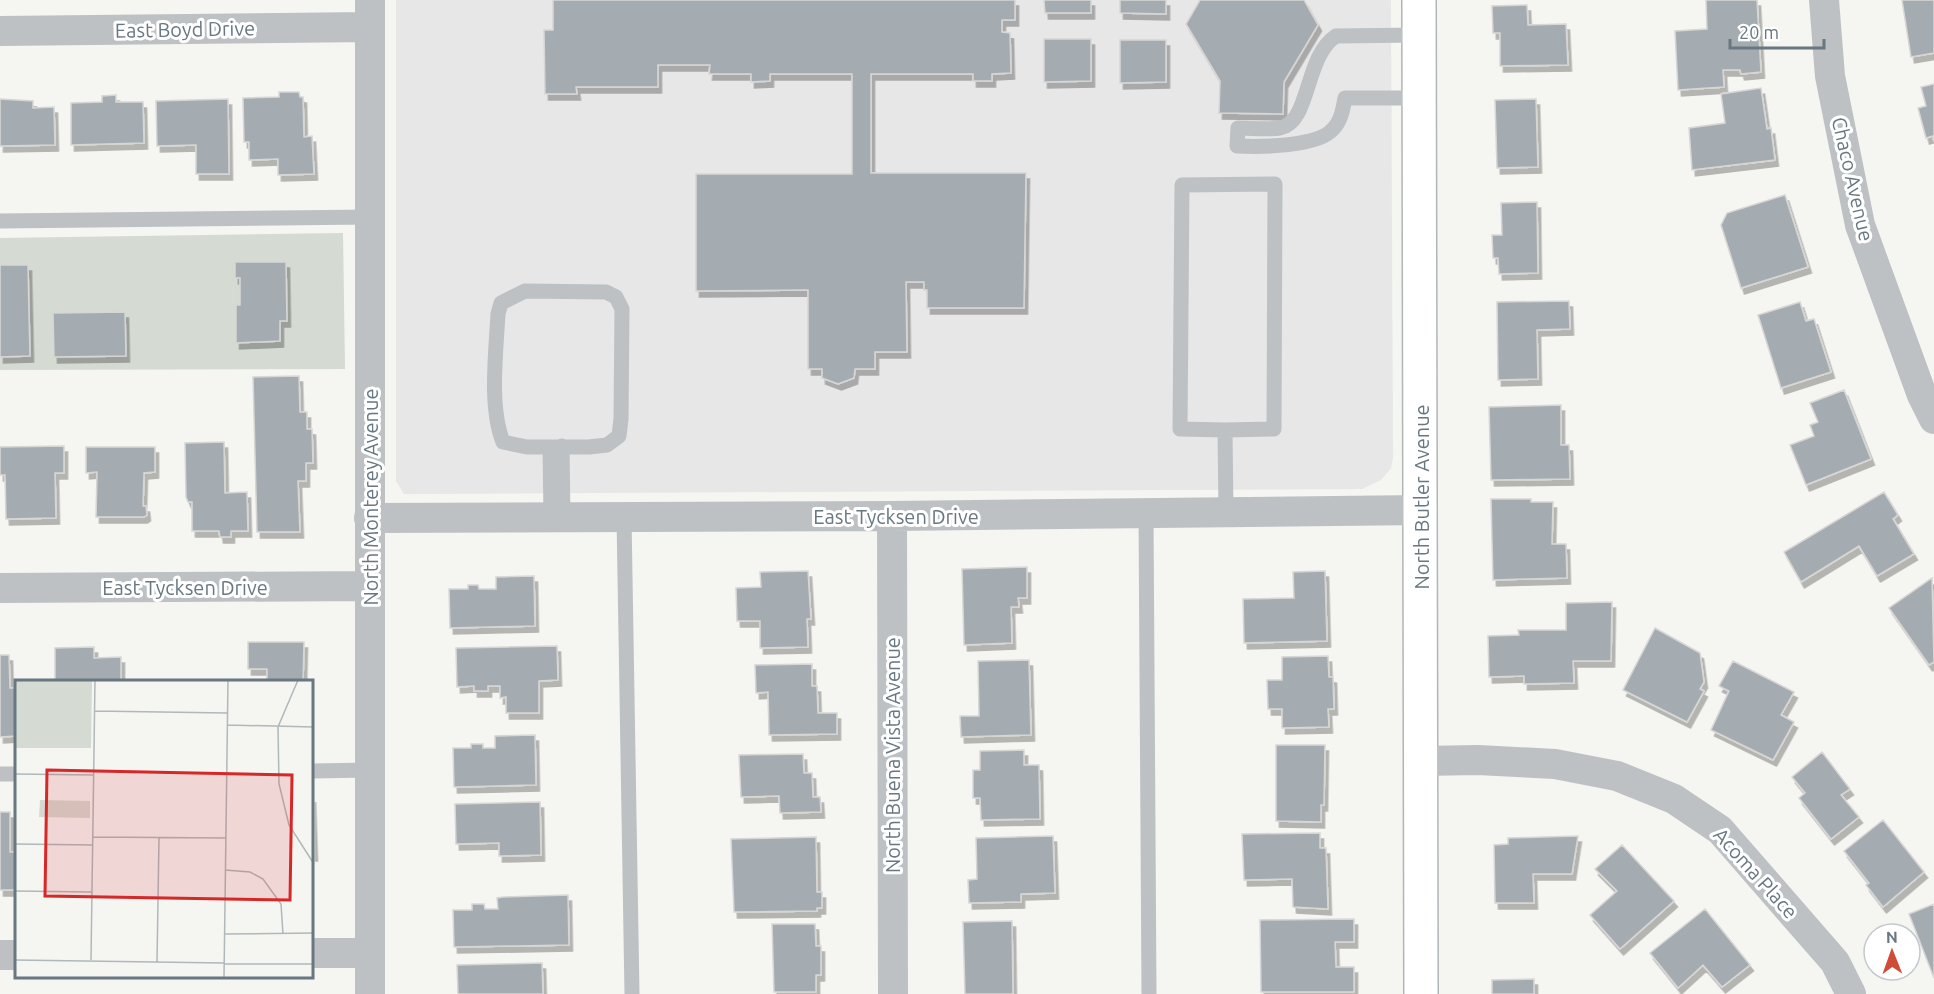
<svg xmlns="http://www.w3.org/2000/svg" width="1934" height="994" viewBox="0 0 1934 994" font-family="Ubuntu,sans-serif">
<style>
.built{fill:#e6e7e6}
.green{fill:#d5dad2}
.building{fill:#a5acb1;stroke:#d7d6d5;stroke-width:1.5;filter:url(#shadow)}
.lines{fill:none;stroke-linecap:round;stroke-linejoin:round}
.secondary-casing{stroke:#b0b5b8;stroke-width:36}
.service{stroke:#bdc1c4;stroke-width:15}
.minor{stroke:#bdc1c4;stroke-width:30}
.secondary{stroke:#fff;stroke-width:33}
.labels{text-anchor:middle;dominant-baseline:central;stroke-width:6;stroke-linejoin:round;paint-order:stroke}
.street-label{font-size:20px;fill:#687780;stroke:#fff}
.inset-road{fill:none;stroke:#b0b8ba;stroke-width:1.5}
.view{fill:#d62828;fill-opacity:0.15;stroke:#d62828;stroke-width:3}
.inset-edge{fill:none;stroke:#687780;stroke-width:3}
</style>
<defs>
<filter id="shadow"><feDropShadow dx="3.5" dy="6" stdDeviation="0" flood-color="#0004"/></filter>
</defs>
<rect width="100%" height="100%" fill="#f5f5f2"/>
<!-- built -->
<path class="built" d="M396 0H1391L1393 458 1391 468 1381 480 1362 489 404 494 396 481Z"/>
<!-- green -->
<path class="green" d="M343 233 345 369 0 370V238Z"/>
<!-- building -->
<path class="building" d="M553 0H1015V20H1002V32L1010 33 1011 73 992 74V81H973V74H871V173H1026L1024 308H927V290H924V282H906L907 352H875V369H855L854 378 838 384 822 378V369H808V290L696 291V174H852V74H770V81L751 82V74H709L710 65H658V87H576L577 94H545L544 30H553Z
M1044 0H1091V13H1045Z
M1120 0H1166V14L1120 13Z
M1200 0H1304L1318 25 1284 82 1283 114 1219 113 1220 81 1186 24Z
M1706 0H1757L1761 72 1741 74 1740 70H1723L1724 87 1678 90 1675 31 1707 29Z
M1902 0H1934V53L1911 57Z
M1527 5 1528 25 1566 24 1568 65 1500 66V33H1493L1492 6Z
M1044 39H1091V81L1044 82Z
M1120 40H1166V82L1120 83Z
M1934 84V142L1933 136 1926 138 1918 108 1926 106 1921 87Z
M1761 88 1767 129 1771 128 1775 160 1692 170 1689 128 1725 123 1721 94Z
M279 92H299L300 97H303L304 137 312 136 314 174 278 175V159L249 160V142H244L243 98 279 97Z
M116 95V102H143L144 143 71 145V103L102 102V96Z
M0 99 33 101V108L54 107 55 145 0 146Z
M228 99 229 174H196V145L157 146 156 101Z
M1536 99 1538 167 1497 168 1495 100Z
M1785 195 1808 267 1741 288 1721 225 1727 213Z
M1537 202 1538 273 1499 274 1498 258H1493L1492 235H1502L1501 203Z
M235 262H286L287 321H280V341L236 343V305H240V278H235Z
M0 265H28L30 356 0 357Z
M1569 301 1570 329 1537 330 1538 379 1498 380 1497 302Z
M1800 302 1806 321 1814 319 1831 372 1781 388 1758 315Z
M125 312 126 356 54 357 53 313Z
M299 376 300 412H307V429H312L313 463H306V481H298L300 532H257L253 377Z
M1844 390 1871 459 1806 485 1790 445 1814 436 1810 425 1818 422 1810 403Z
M1561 405V445H1569L1570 479 1491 480 1489 407Z
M224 442 225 493 247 492 248 531H231V537H220L219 531H192V502H188L186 497 185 443Z
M64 446V473H55L56 518 6 519 5 475H0V447Z
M86 447H155V472L144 473 143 506H146L147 515 144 517H96L97 472 86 473Z
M1884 492 1898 515 1893 519 1914 554 1877 576 1859 546 1801 582 1784 552Z
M1491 499H1531V502H1553L1552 544H1566L1567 578 1493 580Z
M1027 567V598H1018L1019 607H1011L1012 643 964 645 962 569Z
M808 571 811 619H807L808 647 760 648V621H737L736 588 761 587 760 572Z
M1325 571 1327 641 1244 643 1243 599 1294 598 1293 572Z
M534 576 535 626 450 628 449 589H468V585H478L479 589H496V577Z
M1932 578 1934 662 1929 665 1889 608Z
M1612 602 1611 661H1573L1574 683 1524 684V676L1489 677 1488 636 1519 635 1518 630H1566V603Z
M1655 628 1700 653 1704 682 1700 689 1704 691 1687 722 1623 690Z
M248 642H304L303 682H267V669H248Z
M557 646 558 680 539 681V713H506V697L500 698V686H488V691H474V686L457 687 456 648Z
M94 647V658L121 657V682H55V648Z
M0 655H9L10 688H16V736L0 737Z
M1328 656 1329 677H1333L1334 709H1328L1329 727 1282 728V709H1268L1267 680H1282V657Z
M1029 660 1031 735 961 737 960 716H979L978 661Z
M1733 661 1794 692 1781 715 1794 722 1773 760 1711 730 1729 691 1719 686Z
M812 664V686H817L818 713H837V734L769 735 768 692 756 693 755 665Z
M535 735 536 785 454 787 453 748H471V744H483V748H495V736Z
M1276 745H1325L1324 805H1321V822L1276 821Z
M1024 750V765H1039L1040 819 981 820 980 798H973V770H980V751Z
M1822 752 1850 789 1841 795 1859 817 1831 839 1799 798 1805 793 1792 777Z
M803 754 804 773H812L813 797H820L821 812 780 813 779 796 741 797 739 755Z
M312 796 314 855H312Z
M540 802 541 855 499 856V843L456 844 455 804Z
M0 812H10V852H16V890H0Z
M1883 820 1924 872 1883 907 1866 885 1869 883 1844 851Z
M1320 833V848H1326L1328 909 1293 907 1292 879 1244 880 1242 834Z
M1053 836 1055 893 1021 894V902L969 903 968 880 977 879 976 838Z
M1578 836 1572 874H1533L1534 903H1495L1494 845 1508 844V838Z
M816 837 817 892H822V908H817V911L734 912 731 839Z
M1622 845 1674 901 1620 949 1590 915 1617 891 1595 869Z
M568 895 569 945 454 947 453 910H472V904H484L485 909H498L497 898 503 897Z
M1934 904V978L1909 914Z
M1705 909 1750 965 1722 987 1703 965 1678 988 1650 953Z
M1354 919V942H1335L1336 967H1354V992H1261L1260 920Z
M1012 921 1013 994H965L963 922Z
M772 924H815L816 946H821V975H816V992H774Z
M542 963 543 994H458L457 965Z
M1534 979V994H1492V980Z"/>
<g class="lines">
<defs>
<path id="secondary" d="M1419 0 1421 994"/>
</defs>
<!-- secondary casing -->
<use href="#secondary" class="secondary-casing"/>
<!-- service -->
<path class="service" d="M1419 35 1336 36C1304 57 1311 122 1280 128 1267 130 1251 128 1238 128L1237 146C1260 147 1318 147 1333 129 1341 121 1343 109 1345 98H1419
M0 221 370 217
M525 291 606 292 616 297 622 309 621 419 619 436 607 445 589 447H527L503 442C489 407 496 352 498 314L501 303Z
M1225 430 1180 429 1182 185 1275 184 1274 429 1225 430 1226 512
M562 446 563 517
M550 447 551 517
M1146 513 1149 994
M624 517 632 994
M312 771 370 770
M0 774H16"/>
<!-- minor -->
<path class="minor" d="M1824 0 1830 76 1860 225 1922 395 1934 419
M0 31 370 27
M892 516 893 994
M369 518 892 516 1422 510
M0 588 370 586
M1421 761 1478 760 1555 764 1617 776 1674 799 1720 830 1835 962 1851 994
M312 953H370
M0 955H16
M370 994V0"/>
<!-- secondary -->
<use href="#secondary" class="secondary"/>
</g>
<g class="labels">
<!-- street labels -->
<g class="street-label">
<text transform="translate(185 29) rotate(-1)">East Boyd Drive</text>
<text transform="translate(1853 179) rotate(77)">Chaco Avenue</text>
<text transform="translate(370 497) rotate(-90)">North Monterey Avenue</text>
<text transform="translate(1421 497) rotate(-90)">North Butler Avenue</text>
<text x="896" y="516">East Tycksen Drive</text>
<text x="185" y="587">East Tycksen Drive</text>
<text transform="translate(892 755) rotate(-90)">North Buena Vista Avenue</text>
<text transform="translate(1756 873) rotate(48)">Acoma Place</text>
</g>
</g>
<!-- overview -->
<g transform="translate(15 680)">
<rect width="298" height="298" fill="#f5f5f2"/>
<path d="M0 0H77L76 68H0ZM25 120 75 121V138L24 137Z" fill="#d5dad2"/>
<path class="inset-road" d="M283 0 263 47 264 104 274 145 299 184M80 31 212 33M212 45 299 47M0 94 79 95M78 157 211 158M0 164 78 165M210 190 235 192 248 199 266 224 268 254M0 211 77 212M209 254 299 253M0 280 209 283M76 280 80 0M142 282 144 158M209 284H299M209 298 213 0"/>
<path class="view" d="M32 90 277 95 275 220 30 216Z"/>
<rect width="298" height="298" class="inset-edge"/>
</g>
<!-- north arrow -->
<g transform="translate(1892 952) rotate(359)"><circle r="28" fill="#ffffff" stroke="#c3c9cc" stroke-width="1.5"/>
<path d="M0-4.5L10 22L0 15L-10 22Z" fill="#cf4d38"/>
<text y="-9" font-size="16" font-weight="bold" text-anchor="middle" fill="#687780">N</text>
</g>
<!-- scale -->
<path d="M1730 39v9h94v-9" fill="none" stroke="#687780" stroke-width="3"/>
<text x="1739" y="39" font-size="18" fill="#687780" stroke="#ffffff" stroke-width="4.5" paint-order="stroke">20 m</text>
</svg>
